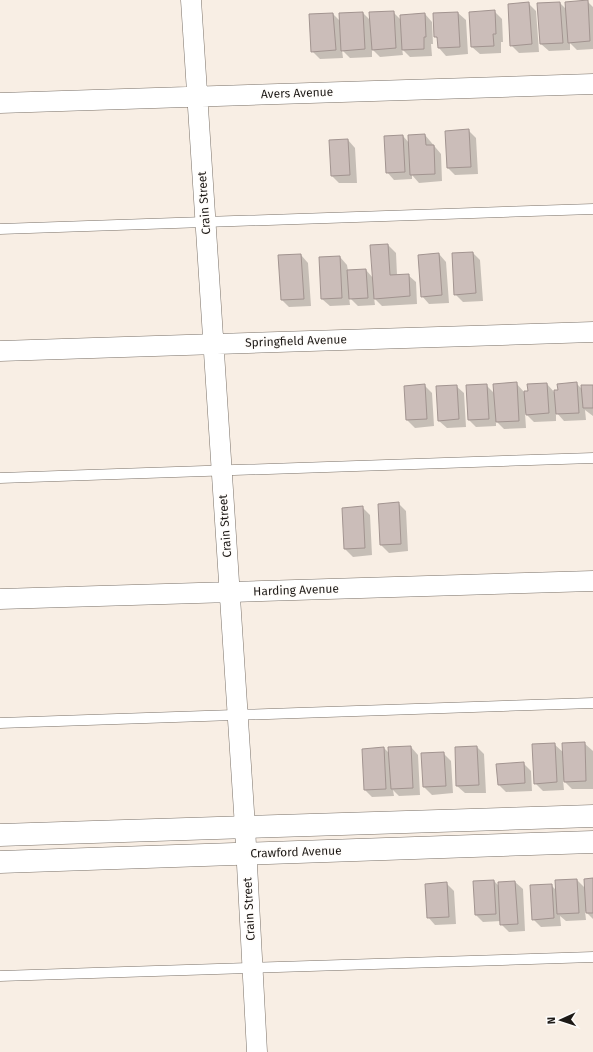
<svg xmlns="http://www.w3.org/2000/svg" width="593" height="1052" viewBox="0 0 593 1052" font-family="'Fira Sans',sans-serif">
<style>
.shadow{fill:#0003}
.building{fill:#cbbdb9;stroke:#a29490}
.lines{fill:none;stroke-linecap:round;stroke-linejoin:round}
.service-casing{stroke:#7a7168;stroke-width:11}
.minor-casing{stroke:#7a7168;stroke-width:21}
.secondary-casing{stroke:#7a7168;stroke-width:23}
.service{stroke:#fff;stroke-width:10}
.minor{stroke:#fff;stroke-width:20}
.secondary{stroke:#fff;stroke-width:22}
.labels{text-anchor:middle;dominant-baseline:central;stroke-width:3;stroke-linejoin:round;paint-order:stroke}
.street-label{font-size:12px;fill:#1d1916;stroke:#fffdfb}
</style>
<rect width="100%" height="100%" fill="#f8eee4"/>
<!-- shadow -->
<path class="shadow" d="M587 1 593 7V49L577 50 570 43V50L549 51 541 44 560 3 567 10Z
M529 4 536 11 539 52 519 53 511 45Z
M494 11 502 19 503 42H501V53L480 54 472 47Z
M393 12 401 20 425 14 432 22 433 44H431L432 56 410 57 402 49 403 55 380 57 372 49V57L350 58 342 50 343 58 320 59 312 51 333 14 341 22 363 13 371 21Z
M458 13 466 20 468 54 446 56 439 48 438 39 435 36Z
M468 130 476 138 478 174 455 175 448 168Z
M425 135 441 154 442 181 419 183 412 175V179L394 180 387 172 403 136 410 144Z
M348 140 355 148 357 183H339L332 176Z
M388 245 396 253 397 275H408L416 282 417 304 382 306 374 298 375 305 358 306 349 297 350 305 330 306 322 299 340 257 347 265 348 271 366 270 373 278 371 246Z
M473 253 480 260 483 301 463 302 455 294Z
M439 254 446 262 449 303 429 304 422 296Z
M301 255 308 263 311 306 289 307 282 300Z
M516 383 524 392 547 384 555 393 576 383 583 390 593 386V416L585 410 586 420 564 421 556 412V421L534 422 525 413 526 428 504 429 496 421V426L476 427 469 420 486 385 495 394Z
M424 385 432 393 434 426 415 428 407 420 405 387Z
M456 386 464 393 466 427 447 428 439 421Z
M398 503 406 511 408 551 389 553 381 545 379 505Z
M362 507 370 515 372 555 353 557 345 549 343 508Z
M584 743 593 751V789H572L563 780 564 790 543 791 535 783 554 744 564 753Z
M411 747 418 755 420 795 399 796 393 790 394 796 372 797 365 790 384 748 390 754Z
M477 747 484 754 486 793H465L457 786Z
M443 753 451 761 453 793 432 795 424 787Z
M523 763 531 771 532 791 506 792 499 785Z
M593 879V919L585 911 586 920 566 921 560 916 561 926 541 927 533 919 551 885 557 891 577 880 585 888Z
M494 881 499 886V883L515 882 523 889 525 931 509 932 501 924V921L483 922 476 915Z
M446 883 454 891 456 924 435 925 428 917Z"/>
<!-- building -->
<path class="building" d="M588 0 590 41 568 43 565 2Z
M529 2 532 44 510 46 508 4Z
M560 2 563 43 540 44 537 3Z
M495 10 496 34H493L494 46 471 47 469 12Z
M394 11 396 48 372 50 369 12Z
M363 12 365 49 341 51 339 13Z
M458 12 460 47 438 48 437 37H434L433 13Z
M333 13 336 50 311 52 309 14Z
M425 13 426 37H424V49L402 50 400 15Z
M469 129 471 167 447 168 445 131Z
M425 134 426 145H434L435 174 410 175 408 135Z
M403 135 405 172 386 173 384 136Z
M348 139 350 175 331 176 329 140Z
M388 244 390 275 409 274 410 296 374 299 370 245Z
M473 252 476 293 454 295 452 253Z
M439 253 442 295 421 297 418 255Z
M301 254 304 299 281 300 278 255Z
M340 256 342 298 321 299 319 257Z
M366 269 368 298 349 299 347 270Z
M517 382 519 421 496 422 493 384Z
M577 382 579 413 556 414 554 390H558L557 384Z
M547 383 549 413 526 415 524 391H528L527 384Z
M425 384 427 419 406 420 404 386Z
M487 384 489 419 468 420 466 385Z
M457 385 459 419 438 421 436 386Z
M581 385H593V408H583Z
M399 502 401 544 380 545 378 504Z
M363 506 365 548 344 549 342 508Z
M585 742 586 781 564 782 562 743Z
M555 743 557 782 534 784 532 744Z
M411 746 413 788 391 789 388 747Z
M477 746 479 785 456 786 455 747Z
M384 747 386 789 364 790 362 749Z
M444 752 446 786 423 787 421 753Z
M524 762 525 783 498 785 496 764Z
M593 878V913H586L584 879Z
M577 879 579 913 557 914 555 880Z
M494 880 496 914 475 915 473 881Z
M515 881 518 924 500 925 498 882Z
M447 882 449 917 427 918 425 884Z
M552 884 554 918 532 920 530 885Z"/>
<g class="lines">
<defs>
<path id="service" d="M0 229 593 209
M0 478 593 458
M0 723 593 703
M0 976 593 957"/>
<path id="minor" d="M191 0 245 827 257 1052
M0 103 593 84
M0 351 593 332
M0 599 593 581"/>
<path id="secondary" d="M0 835 593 816
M0 862 593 842"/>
</defs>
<!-- service casing -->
<use href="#service" class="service-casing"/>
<!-- minor casing -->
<use href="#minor" class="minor-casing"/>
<!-- secondary casing -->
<use href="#secondary" class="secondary-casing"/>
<!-- service -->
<use href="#service" class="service"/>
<!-- minor -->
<use href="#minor" class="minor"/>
<!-- secondary -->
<use href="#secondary" class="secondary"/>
</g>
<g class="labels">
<!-- street labels -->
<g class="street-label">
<text transform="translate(297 93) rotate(-2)">Avers Avenue</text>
<text transform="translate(204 203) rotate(-94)">Crain Street</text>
<text transform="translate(296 341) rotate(-2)">Springfield Avenue</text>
<text transform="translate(225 526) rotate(-94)">Crain Street</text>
<text transform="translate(296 590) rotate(-2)">Harding Avenue</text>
<text transform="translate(296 852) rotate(-2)">Crawford Avenue</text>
<text transform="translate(249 909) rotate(-93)">Crain Street</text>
</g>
</g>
<!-- north arrow -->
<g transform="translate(561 1020) rotate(267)" stroke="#fffdfb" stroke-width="3" paint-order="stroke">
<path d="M0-3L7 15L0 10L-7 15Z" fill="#1d1916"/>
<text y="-6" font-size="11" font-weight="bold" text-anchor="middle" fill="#1d1916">N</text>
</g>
</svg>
